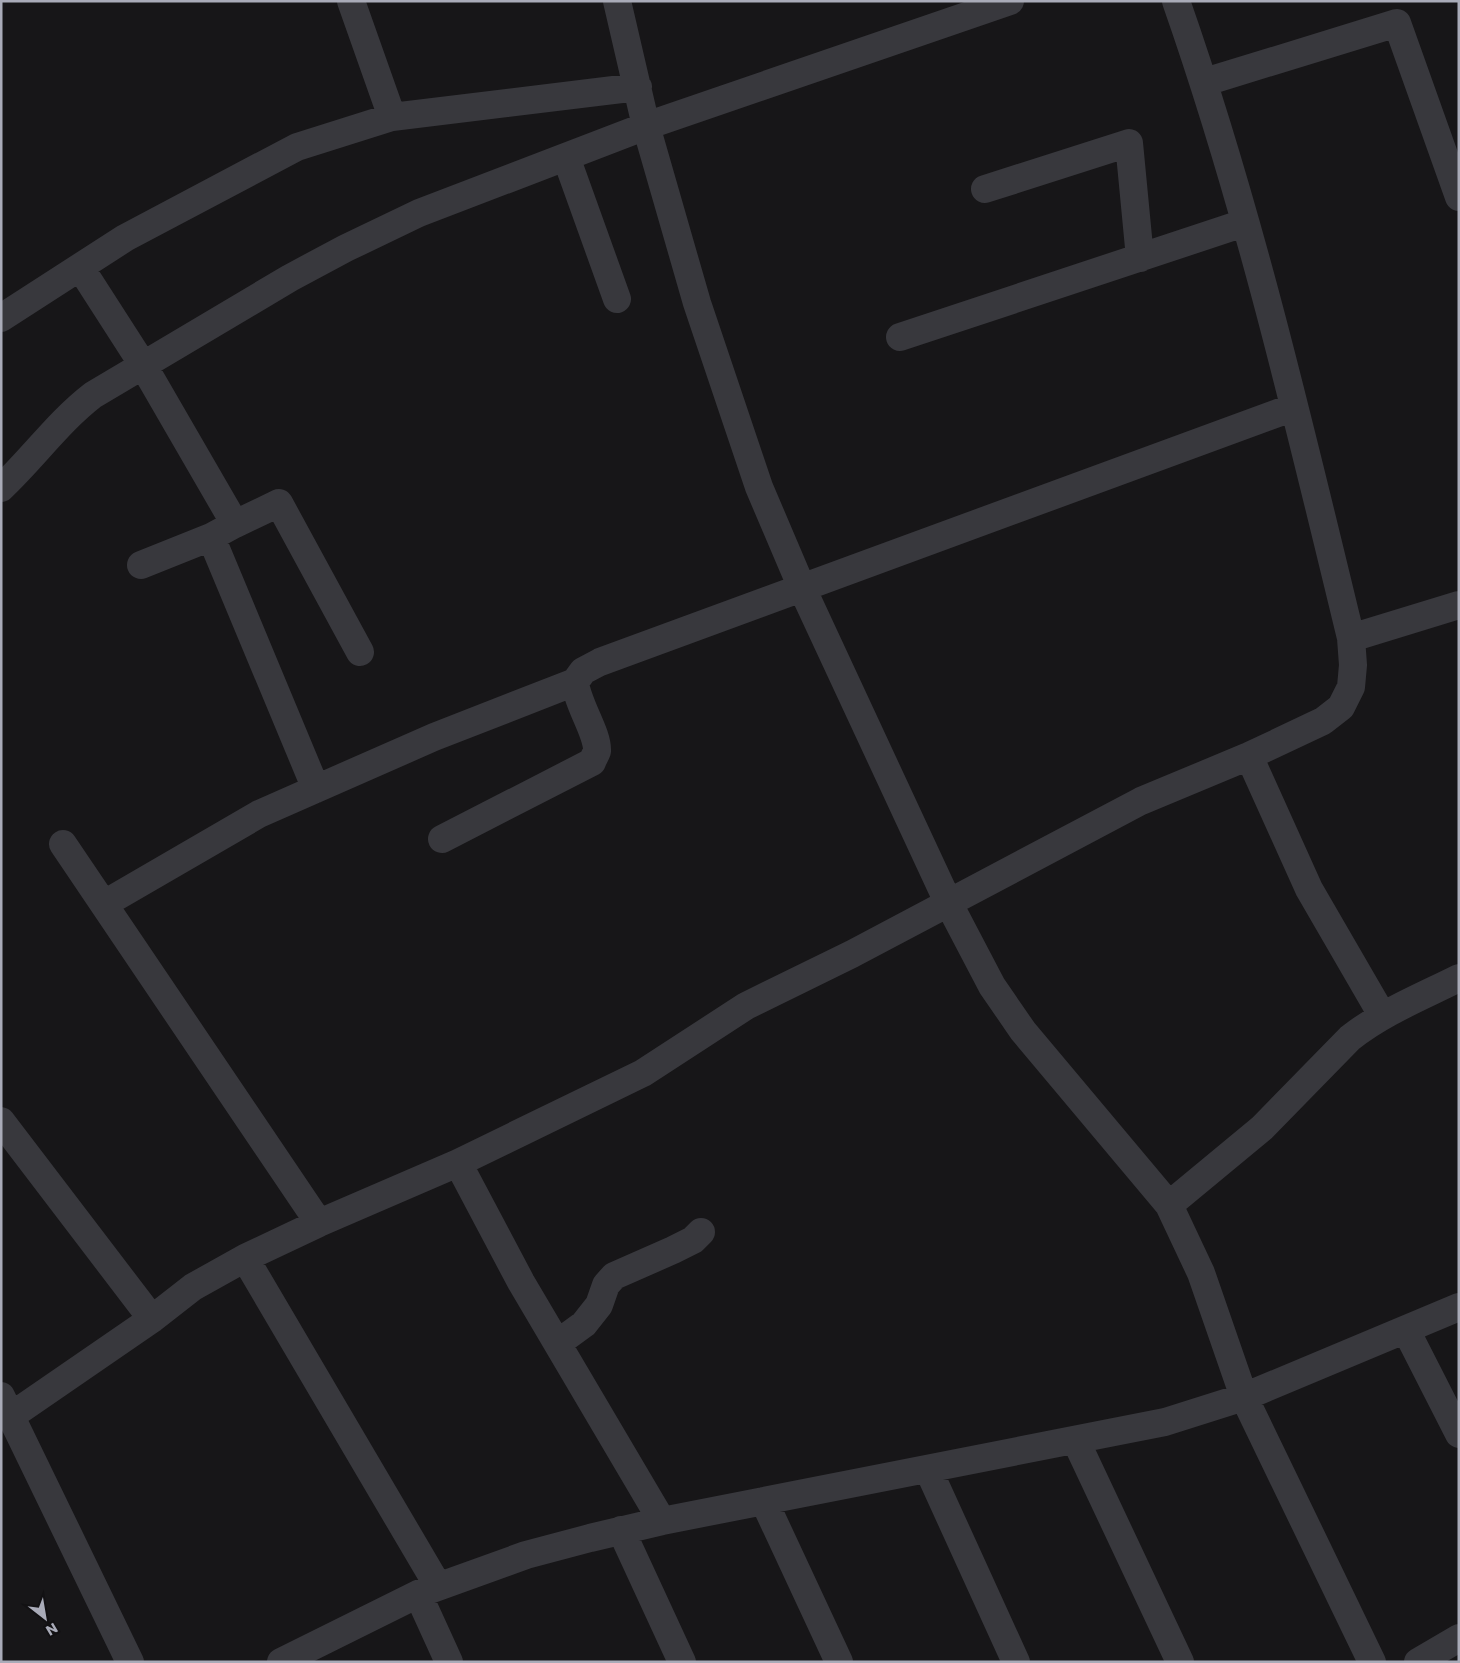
<svg xmlns="http://www.w3.org/2000/svg" width="1460" height="1663" viewBox="0 0 1460 1663" font-family="Poppins,sans-serif">
<style>
.lines{fill:none;stroke-linecap:round;stroke-linejoin:round}
.minor{stroke:#38383d;stroke-width:28}
</style>
<rect width="100%" height="100%" fill="#171618"/>
<g class="lines">
<!-- minor -->
<path class="minor" d="M351 1 392 117
M617 1 646 126 697 303 759 487 802 588 948 902 992 986 1023 1031 1169 1205 1201 1273 1244 1397 1372 1662
M1205 82 1397 23 1459 197
M566 157 617 299
M985 189 1129 143 1140 258
M80 267 143 365 235 524 211 537 316 789
M1 318 125 238 297 147 392 117 638 87
M900 337 1244 223
M1 488C33 458 58 422 93 395L290 278 346 248 419 213 646 126 1010 1
M235 524 279 503 360 652
M141 565 211 537
M1351 638 1459 605
M1249 756 1309 889 1382 1015
M442 839 592 762C593 759 596 754 597 751 598 733 577 704 575 682L583 671 600 662 1294 407
M63 844 319 1223
M104 904 259 814 434 737 575 682
M1 1121 152 1319
M458 1163 521 1282 662 1521
M1169 1205 1262 1128 1350 1038C1383 1012 1421 997 1459 978
M245 1258 438 1586
M1406 1330 1459 1434
M558 1343 584 1324 599 1305 606 1285 614 1276 673 1250 693 1240 701 1232
M1 1396 130 1662
M11 1416 152 1319 193 1287 245 1258 319 1223 458 1163 643 1073 746 1006 852 954 1141 801 1249 756 1323 721 1341 707 1351 687 1353 665 1351 638C1299 424 1249 209 1176 1
M1076 1441 1180 1662
M928 1469 1016 1662
M764 1501 839 1662
M621 1530 682 1662
M418 1594 449 1662
M281 1662 418 1594 526 1555 590 1538 662 1521 1165 1422 1244 1397 1459 1307
M1418 1662 1459 1638"/>
</g>
<!-- border -->
<rect width="1460" height="1663" fill="none" stroke="#a9abb8" stroke-width="5"/>
<!-- north arrow -->
<g transform="translate(45 1618) rotate(149)" stroke="#121113" stroke-width="4" paint-order="stroke">
<path d="M0-4L9 19L0 12L-9 19Z" fill="#a9abb8"/>
<text y="-8" font-size="14" font-weight="bold" text-anchor="middle" fill="#a9abb8">N</text>
</g>
</svg>
